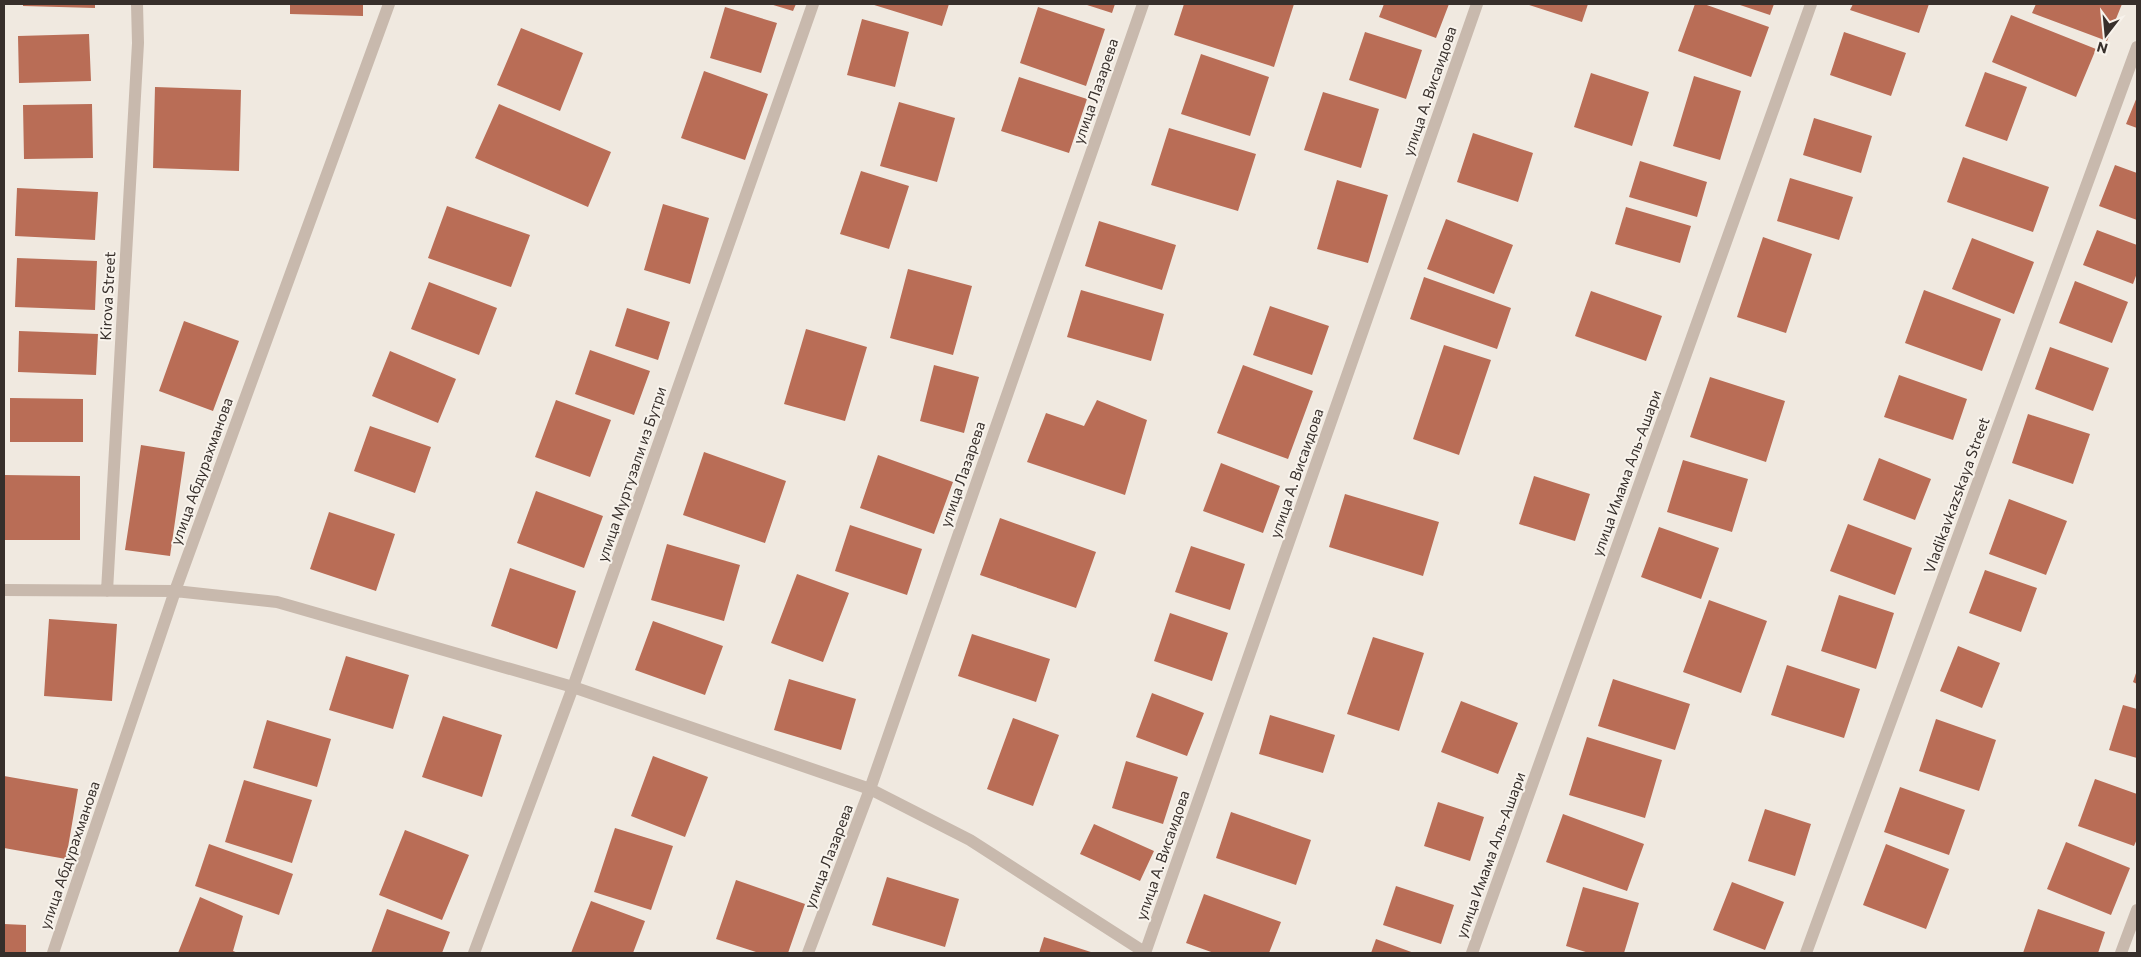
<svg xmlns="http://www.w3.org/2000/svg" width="2141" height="957" viewBox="0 0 2141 957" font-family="Commissioner,sans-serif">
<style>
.building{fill:#b96d56}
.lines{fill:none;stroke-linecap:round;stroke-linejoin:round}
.street{stroke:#c8b9ad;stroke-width:12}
.labels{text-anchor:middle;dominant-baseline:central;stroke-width:4;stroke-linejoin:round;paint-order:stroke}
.street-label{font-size:15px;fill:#372f2b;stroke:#f8f3ec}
</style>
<rect width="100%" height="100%" fill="#f0e9e0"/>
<!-- building -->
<path class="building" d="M23 4H95V8L23 6Z
M290 4H363V16L290 14Z
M770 4H796L793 11Z
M871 4H949L942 26Z
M1084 4H1115L1112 13Z
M1184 4H1294L1274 67 1174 35Z
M1384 4H1449L1436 38 1379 17Z
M1526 4H1588L1582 22Z
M1695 4H1704L1769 27 1751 77 1678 51Z
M1737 4H1774L1770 15Z
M1853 4H1929L1919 33 1850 10Z
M2036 4H2122L2107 41 2032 13Z
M725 7 777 23 761 73 710 58Z
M1038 7 1105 29 1086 86 1020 63Z
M2011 15 2096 49 2076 97 1992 62Z
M862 19 909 32 895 87 847 75Z
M521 28 583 53 560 111 497 85Z
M1365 32 1422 50 1406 99 1349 80Z
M1844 32 1906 53 1891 96 1830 75Z
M89 34 91 81 19 83 18 36Z
M1201 54 1269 77 1250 136 1181 114Z
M704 71 768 94 745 160 681 138Z
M1985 72 2027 87 2007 141 1965 126Z
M1591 73 1649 92 1632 146 1574 127Z
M1694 76 1741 91 1720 160 1673 146Z
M1019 77 1087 99 1069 153 1001 131Z
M155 87 241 90 239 171 153 168Z
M1323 92 1379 109 1361 168 1304 150Z
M2137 97V128L2126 124Z
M899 102 955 118 937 182 880 166Z
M92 104 93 158 24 159 23 105Z
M499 104 611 152 588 207 475 158Z
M1814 118 1872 136 1861 173 1803 155Z
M1169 128 1256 154 1238 211 1151 185Z
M1473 133 1533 153 1518 202 1457 182Z
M1963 157 2049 187 2033 232 1947 202Z
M1640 161 1707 182 1697 217 1629 197Z
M2115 165 2137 173V220L2099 206Z
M861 171 909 186 889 249 840 234Z
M1790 178 1853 197 1839 240 1777 221Z
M1337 180 1388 195 1368 263 1317 249Z
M17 188 98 192 95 240 15 236Z
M663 204 709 218 690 284 644 270Z
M447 206 530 235 511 287 428 258Z
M1626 207 1691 226 1680 263 1615 244Z
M1446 219 1513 245 1494 294 1427 269Z
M1099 221 1176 245 1162 290 1085 266Z
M2097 230 2137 245V273L2133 284 2083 265Z
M1763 237 1812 254 1786 333 1737 317Z
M1972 238 2034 262 2014 314 1952 289Z
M17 258 97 261 95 310 15 307Z
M908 269 972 286 953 355 890 338Z
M1424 277 1511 308 1497 349 1410 319Z
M2075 281 2128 302 2112 343 2059 323Z
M429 282 497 308 479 355 411 329Z
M1081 290 1164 314 1151 361 1067 337Z
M1924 290 2001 319 1982 371 1905 343Z
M1591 291 1662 316 1646 361 1575 336Z
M1270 306 1329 326 1312 375 1253 355Z
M627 308 670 322 658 360 615 346Z
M184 321 239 341 213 411 159 391Z
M806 329 867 347 845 421 784 404Z
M19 331 98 334 96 375 18 372Z
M1444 345 1491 360 1459 455 1413 439Z
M2050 347 2109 368 2093 411 2035 389Z
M590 350 650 371 634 415 575 394Z
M390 351 456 379 438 423 372 396Z
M934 365 979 377 964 433 920 421Z
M1243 365 1313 391 1288 459 1217 433Z
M1899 375 1967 399 1953 440 1884 417Z
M1710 377 1785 401 1766 462 1690 437Z
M10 398 83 399V442H10Z
M556 400 611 420 590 477 535 457Z
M1097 400 1147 420 1125 495 1027 462 1046 413 1084 426Z
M2028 414 2090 434 2073 484 2012 463Z
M370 426 431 447 415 493 354 471Z
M141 445 185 452 170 556 125 550Z
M704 452 786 481 765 543 683 515Z
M878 455 953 482 934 534 860 508Z
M1879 458 1931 479 1915 520 1863 500Z
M1683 460 1748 479 1732 532 1667 512Z
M1221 463 1280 486 1263 533 1203 511Z
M4 475 80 476V540H4Z
M1534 476 1590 494 1575 541 1519 524Z
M536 491 603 516 584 568 517 543Z
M1345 494 1439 522 1423 576 1329 547Z
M2009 499 2067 521 2046 575 1989 554Z
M329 512 395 534 376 591 310 569Z
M1000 518 1096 552 1076 608 980 575Z
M1848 524 1912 548 1895 595 1830 571Z
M850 525 922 549 907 595 835 571Z
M1659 527 1719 548 1701 599 1641 577Z
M667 544 740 565 724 621 651 600Z
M1191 546 1245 564 1230 610 1175 592Z
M510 568 576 591 557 649 491 626Z
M1985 570 2037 588 2021 632 1969 613Z
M797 574 849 593 823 662 771 643Z
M1839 595 1894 613 1876 669 1821 651Z
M1709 600 1767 621 1741 693 1683 672Z
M1170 613 1228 633 1212 681 1154 661Z
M49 619 117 624 112 701 44 696Z
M653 621 723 646 705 695 635 670Z
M972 634 1050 659 1036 702 958 676Z
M1373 637 1424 653 1399 731 1347 714Z
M1958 646 2000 663 1982 708 1940 691Z
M346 656 409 675 393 729 329 710Z
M1787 665 1860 689 1844 738 1771 715Z
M2137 670V684L2133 682Z
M789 679 856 699 841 750 774 730Z
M1613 679 1690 704 1675 750 1598 726Z
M1152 693 1204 713 1187 756 1136 737Z
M1461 701 1518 723 1498 774 1441 752Z
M2123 705 2137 709V758L2109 750Z
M1270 715 1335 735 1323 773 1259 754Z
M443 716 502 735 482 797 422 777Z
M1013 718 1059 735 1033 806 987 789Z
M1936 719 1996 740 1979 791 1919 771Z
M267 720 331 739 317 787 253 768Z
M1587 737 1662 760 1645 818 1569 795Z
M653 756 708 777 685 837 631 816Z
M1126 761 1178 777 1163 824 1112 808Z
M4 776 78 789 66 859 4 848Z
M2095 779 2137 794V839L2134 846 2078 826Z
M244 780 312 800 292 863 225 842Z
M1900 787 1965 810 1949 855 1884 832Z
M1438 802 1484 817 1470 861 1424 846Z
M1765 809 1811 824 1795 876 1748 861Z
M1231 812 1311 840 1296 885 1216 858Z
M1563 814 1644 844 1627 891 1546 862Z
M1094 824 1154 851 1140 881 1080 854Z
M615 828 673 846 651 910 594 892Z
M405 830 469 855 442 920 379 895Z
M2066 842 2130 868 2111 915 2047 889Z
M209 844 293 874 279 915 195 886Z
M1886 844 1949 869 1926 929 1863 905Z
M887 877 959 899 945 947 872 925Z
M736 880 805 904 788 953H759L716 939Z
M1732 882 1784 902 1765 950 1713 930Z
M1396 886 1454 905 1441 944 1383 925Z
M1583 887 1639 903 1624 953H1589L1566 946Z
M1204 894 1281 922 1269 953H1214L1186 943Z
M200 897 243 916 233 951 238 953H178Z
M591 901 645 921 633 953H571Z
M387 909 450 932 442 953H371Z
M2038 909 2105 932 2098 953H2023Z
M4 924 26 925V953H4Z
M1044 937 1094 953H1039Z
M1376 939 1414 953H1371Z"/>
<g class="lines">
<!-- street -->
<path class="street" d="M4 590 175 591 277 602 573 687 870 789 970 840 1146 953
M107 591 138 43 137 4
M53 953 175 591 389 4
M474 953 573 687 813 4
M808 953 870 789 1143 4
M1145 953 1477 4
M1472 953 1811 4
M1806 953 2137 47
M2121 953 2137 910"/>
</g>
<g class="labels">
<!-- street labels -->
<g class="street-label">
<text transform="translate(1095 91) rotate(-71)">улица Лазарева</text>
<text transform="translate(1429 91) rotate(-71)">улица А. Висаидова</text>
<text transform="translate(107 296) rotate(-87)">Kirova Street</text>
<text transform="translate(201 471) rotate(-70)">улица Абдурахманова</text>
<text transform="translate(1296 473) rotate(-71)">улица А. Висаидова</text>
<text transform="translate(1626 473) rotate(-70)">улица Имама Аль-Ашари</text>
<text transform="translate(631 474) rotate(-71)">улица Муртузали из Бутри</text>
<text transform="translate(962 474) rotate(-71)">улица Лазарева</text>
<text transform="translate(1956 495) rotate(-70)">Vladikavkazskaya Street</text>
<text transform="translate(69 855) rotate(-71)">улица Абдурахманова</text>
<text transform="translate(1162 855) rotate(-71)">улица А. Висаидова</text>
<text transform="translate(1490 855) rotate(-70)">улица Имама Аль-Ашари</text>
<text transform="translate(828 856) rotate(-69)">улица Лазарева</text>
</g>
</g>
<!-- border -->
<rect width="2141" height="957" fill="none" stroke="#372f2b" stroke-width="10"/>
<!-- north arrow -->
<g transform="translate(2106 35) rotate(196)" stroke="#f8f3ec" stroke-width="4" paint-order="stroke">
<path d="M0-4L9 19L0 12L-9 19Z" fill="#372f2b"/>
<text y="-8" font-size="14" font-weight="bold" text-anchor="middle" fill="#372f2b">N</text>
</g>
</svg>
